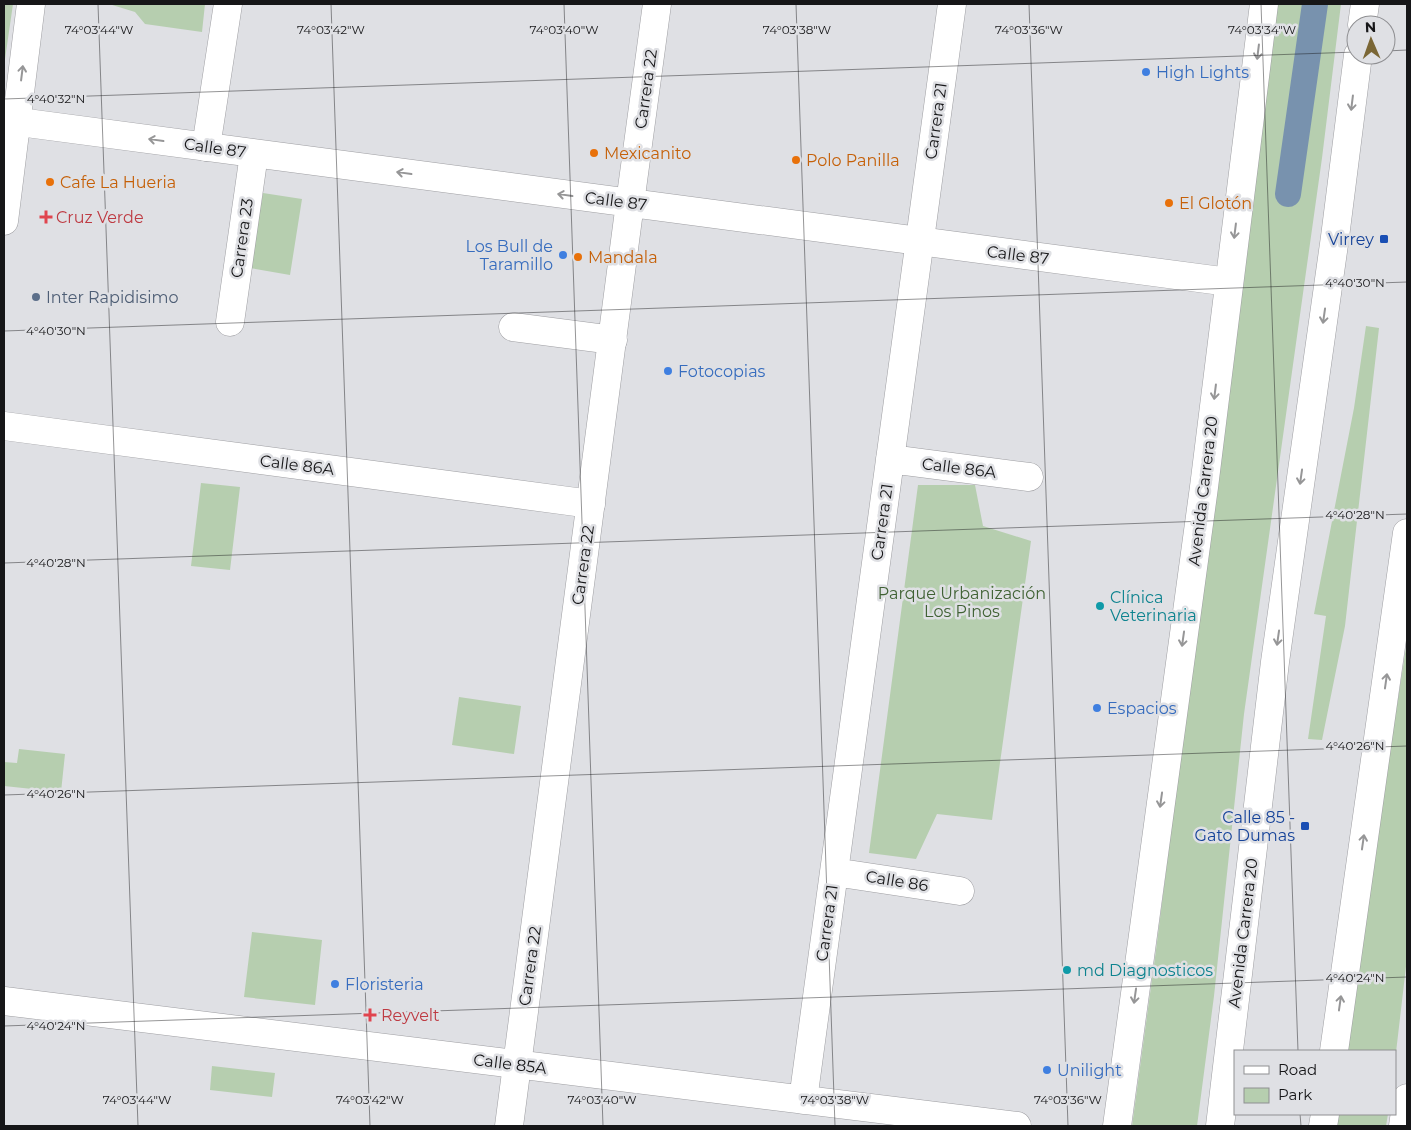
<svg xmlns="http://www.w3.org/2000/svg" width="1411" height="1130" viewBox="0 0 1411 1130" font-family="Montserrat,sans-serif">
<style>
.green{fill:#b6ceaf}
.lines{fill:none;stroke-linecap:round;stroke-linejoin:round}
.canal{stroke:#7892ae;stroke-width:26}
.street-casing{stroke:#9e9ea2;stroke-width:29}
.secondary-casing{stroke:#9e9ea2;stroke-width:29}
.highway-casing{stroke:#9e9ea2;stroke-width:29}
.street{stroke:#fff;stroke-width:28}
.secondary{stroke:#fff;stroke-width:28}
.highway{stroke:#fff;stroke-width:28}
.oneway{stroke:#969697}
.ticks{fill:none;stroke:#161618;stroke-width:1;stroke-opacity:0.45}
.shop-dot{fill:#3f7fe0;stroke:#dfe0e4;stroke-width:2}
.food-dot{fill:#e8710a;stroke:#dfe0e4;stroke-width:2}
.health-dot{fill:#e0444e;stroke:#dfe0e4;stroke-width:2}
.transit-dot{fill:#1a4fb4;stroke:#dfe0e4;stroke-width:2}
.service-dot{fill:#5c6f8a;stroke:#dfe0e4;stroke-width:2}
.culture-dot{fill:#0f9aa8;stroke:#dfe0e4;stroke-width:2}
.labels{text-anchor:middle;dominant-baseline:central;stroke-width:5;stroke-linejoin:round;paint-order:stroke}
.shop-label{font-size:16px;fill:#366cbe;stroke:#dfe0e4;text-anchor:start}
.street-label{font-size:16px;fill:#161618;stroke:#dfe0e4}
.food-label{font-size:16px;fill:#c56008;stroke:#dfe0e4;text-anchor:start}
.health-label{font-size:16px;fill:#be3a42;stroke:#dfe0e4;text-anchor:start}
.transit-label{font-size:16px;fill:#164399;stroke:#dfe0e4;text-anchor:end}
.service-label{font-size:16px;fill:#4e5e75;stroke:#dfe0e4;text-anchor:start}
.park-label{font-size:16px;fill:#406234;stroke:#dfe0e4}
.culture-label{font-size:16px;fill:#0d838f;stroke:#dfe0e4;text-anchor:start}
.ticks-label{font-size:12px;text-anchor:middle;fill:#161618;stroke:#dfe0e4;stroke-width:5;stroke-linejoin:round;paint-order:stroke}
</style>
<rect width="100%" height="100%" fill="#dfe0e4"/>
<!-- green -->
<path class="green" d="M4 4H13L4 66Z
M109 4H205L202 32 145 24 135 12Z
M1276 4H1341L1322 158 1244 714 1214 996 1197 1126H1132L1156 950Z
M263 193 302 199 290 275 250 268Z
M1366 326 1379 328 1345 626 1322 740 1308 739 1326 616 1314 614 1354 408Z
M201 483 240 487 230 570 191 566Z
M918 485H975L983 526 1031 541 992 820 937 814 916 859 869 853Z
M1407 641V958L1395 1061V1051H1343Z
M459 697 521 706 514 754 452 745Z
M19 749 65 754 61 792 4 786V762L17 763Z
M252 932 322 940 315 1005 244 997Z
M212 1066 275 1073 272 1097 210 1090Z
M1333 1114H1388L1386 1126H1332Z"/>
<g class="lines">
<!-- canal -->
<path class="canal" d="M1288 194 1315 4"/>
<defs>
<path id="street" d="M206 147 228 4
M630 203 657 4
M230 322 254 154
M513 327 613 340
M4 426 591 504
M890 459 1029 477
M834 872 960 891
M4 1001 1017 1126
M803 1100 952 4"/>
<path id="secondary" d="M1362 25 1365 4
M4 120 1229 282
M4 221 31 4
M509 1126 630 203
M1220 1126 1275 662 1335 237 1358 55
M1403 1126 1407 1098"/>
<path id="highway" d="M1334 1051 1407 533
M1117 1126 1204 487 1264 4
M1323 1126 1325 1114"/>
</defs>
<!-- street casing -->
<use href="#street" class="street-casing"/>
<!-- secondary casing -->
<use href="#secondary" class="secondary-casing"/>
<!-- highway casing -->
<use href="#highway" class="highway-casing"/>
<!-- street -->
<use href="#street" class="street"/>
<!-- secondary -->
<use href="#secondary" class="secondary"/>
<!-- highway -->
<use href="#highway" class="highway"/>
</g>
<!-- one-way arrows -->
<defs><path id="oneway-shaft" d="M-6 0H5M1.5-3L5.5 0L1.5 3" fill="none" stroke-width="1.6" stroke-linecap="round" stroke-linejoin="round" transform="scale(1.25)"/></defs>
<g class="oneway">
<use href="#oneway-shaft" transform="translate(1258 52) rotate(97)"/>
<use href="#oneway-shaft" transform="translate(22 73) rotate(-83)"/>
<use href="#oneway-shaft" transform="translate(1352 103) rotate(97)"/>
<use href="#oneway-shaft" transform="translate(156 140) rotate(-172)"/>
<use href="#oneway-shaft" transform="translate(404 173) rotate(-172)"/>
<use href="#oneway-shaft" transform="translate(565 195) rotate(-172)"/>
<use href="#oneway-shaft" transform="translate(1235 231) rotate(97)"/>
<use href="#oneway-shaft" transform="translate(1324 316) rotate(98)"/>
<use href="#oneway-shaft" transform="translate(1215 392) rotate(97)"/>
<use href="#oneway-shaft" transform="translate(1301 477) rotate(98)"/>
<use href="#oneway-shaft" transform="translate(1278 638) rotate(98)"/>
<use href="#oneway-shaft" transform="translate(1183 639) rotate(98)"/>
<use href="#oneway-shaft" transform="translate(1386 681) rotate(-82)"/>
<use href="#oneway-shaft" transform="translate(1161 800) rotate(98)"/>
<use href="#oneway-shaft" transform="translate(1363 842) rotate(-82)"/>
<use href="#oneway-shaft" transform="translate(1135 996) rotate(98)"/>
<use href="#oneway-shaft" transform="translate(1340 1003) rotate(-82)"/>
</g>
<!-- ticks -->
<path class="ticks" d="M98 4 138 1126M331 4 370 1126M564 4 603 1126M796 4 835 1126M1029 4 1068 1126M1261 4 1298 1051M1386 51 1407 50M4 99 1356 52M4 331 1407 282M4 563 1407 514M4 795 1407 746M4 1026 1407 977M1300 1114 1301 1126"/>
<!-- markers -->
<g class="shop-dot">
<circle cx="1146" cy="72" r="5"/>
<circle cx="563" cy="255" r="5"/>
<circle cx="668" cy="371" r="5"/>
<circle cx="1097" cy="708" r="5"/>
<circle cx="335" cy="984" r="5"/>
<circle cx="1047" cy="1070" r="5"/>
</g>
<g class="food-dot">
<circle cx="594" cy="153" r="5"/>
<circle cx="796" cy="160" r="5"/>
<circle cx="50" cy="182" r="5"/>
<circle cx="1169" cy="203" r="5"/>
<circle cx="578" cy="257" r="5"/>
</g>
<g class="health-dot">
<path d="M43.5 209.5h5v5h5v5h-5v5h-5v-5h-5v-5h5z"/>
<path d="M367.5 1007.5h5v5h5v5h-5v5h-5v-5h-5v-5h5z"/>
</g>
<g class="transit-dot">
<rect x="1379" y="234" width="10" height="10" rx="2.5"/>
<rect x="1300" y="821" width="10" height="10" rx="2.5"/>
</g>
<circle class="service-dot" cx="36" cy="297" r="5"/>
<g class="culture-dot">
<circle cx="1100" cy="606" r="5"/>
<circle cx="1067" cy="970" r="5"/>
</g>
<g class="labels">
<!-- shop labels -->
<g class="shop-label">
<text x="1156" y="72">High Lights</text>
<text x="553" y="246" text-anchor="end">Los Bull de<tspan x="553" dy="18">Taramillo</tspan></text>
<text x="678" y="371">Fotocopias</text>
<text x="1107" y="708">Espacios</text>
<text x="345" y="984">Floristeria</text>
<text x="1057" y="1070">Unilight</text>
</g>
<!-- street labels -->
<g class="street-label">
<text transform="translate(646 89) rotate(-82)">Carrera 22</text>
<text transform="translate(936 121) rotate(-82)">Carrera 21</text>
<text transform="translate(215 148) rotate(8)">Calle 87</text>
<text transform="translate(616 201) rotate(7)">Calle 87</text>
<text transform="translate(242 238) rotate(-82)">Carrera 23</text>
<text transform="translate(1018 255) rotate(7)">Calle 87</text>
<text transform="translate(297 465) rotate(7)">Calle 86A</text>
<text transform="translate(959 468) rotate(7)">Calle 86A</text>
<text transform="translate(1203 491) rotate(-83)">Avenida Carrera 20</text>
<text transform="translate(882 522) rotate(-82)">Carrera 21</text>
<text transform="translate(583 565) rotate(-82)">Carrera 22</text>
<text transform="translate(897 881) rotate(9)">Calle 86</text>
<text transform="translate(827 923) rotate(-82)">Carrera 21</text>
<text transform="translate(1243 933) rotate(-83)">Avenida Carrera 20</text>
<text transform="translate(530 966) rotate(-82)">Carrera 22</text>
<text transform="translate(510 1064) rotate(7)">Calle 85A</text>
</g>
<!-- food labels -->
<g class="food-label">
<text x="604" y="153">Mexicanito</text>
<text x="806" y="160">Polo Panilla</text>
<text x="60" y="182">Cafe La Hueria</text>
<text x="1179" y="203">El Glotón</text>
<text x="588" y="257">Mandala</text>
</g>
<!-- health labels -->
<g class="health-label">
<text x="56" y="217">Cruz Verde</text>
<text x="381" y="1015">Reyvelt</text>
</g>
<!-- transit labels -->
<g class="transit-label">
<text x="1374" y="239">Virrey</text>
<text x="1295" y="817">Calle 85 -<tspan x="1295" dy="18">Gato Dumas</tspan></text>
</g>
<!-- service labels -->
<g class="service-label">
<text x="46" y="297">Inter Rapidisimo</text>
</g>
<!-- park labels -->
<g class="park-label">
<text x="962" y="593">Parque Urbanización<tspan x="962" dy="18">Los Pinos</tspan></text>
</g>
<!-- culture labels -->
<g class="culture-label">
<text x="1110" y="597">Clínica<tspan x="1110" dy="18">Veterinaria</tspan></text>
<text x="1077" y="970">md Diagnosticos</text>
</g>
</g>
<g class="ticks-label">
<text x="99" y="34">74°03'44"W</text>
<text x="331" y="34">74°03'42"W</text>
<text x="564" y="34">74°03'40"W</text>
<text x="797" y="34">74°03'38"W</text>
<text x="1029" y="34">74°03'36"W</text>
<text x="1262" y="34">74°03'34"W</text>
<text x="56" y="103">4°40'32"N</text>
<text x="1355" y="287">4°40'30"N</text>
<text x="56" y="335">4°40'30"N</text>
<text x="1355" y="519">4°40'28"N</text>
<text x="56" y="567">4°40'28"N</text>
<text x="1355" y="750">4°40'26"N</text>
<text x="56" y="798">4°40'26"N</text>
<text x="1355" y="982">4°40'24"N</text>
<text x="56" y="1030">4°40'24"N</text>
<text x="137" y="1104">74°03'44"W</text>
<text x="370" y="1104">74°03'42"W</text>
<text x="602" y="1104">74°03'40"W</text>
<text x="835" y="1104">74°03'38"W</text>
<text x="1068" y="1104">74°03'36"W</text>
</g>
<!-- border -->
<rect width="1411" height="1130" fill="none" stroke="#161618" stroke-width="10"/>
<!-- legend -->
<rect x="1234" y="1050" width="162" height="65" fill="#dfe0e4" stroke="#8f8f92"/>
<rect x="1244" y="1066" width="25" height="8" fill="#ffffff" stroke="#8f8f92"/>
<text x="1278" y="1075" font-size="15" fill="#161618">Road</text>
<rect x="1244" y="1088" width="25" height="15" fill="#b6ceaf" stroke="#8f8f92"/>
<text x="1278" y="1100" font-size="15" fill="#161618">Park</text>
<!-- north arrow -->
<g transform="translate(1371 40) rotate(358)"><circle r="24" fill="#dfe0e4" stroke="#8f8f92"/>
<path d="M0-4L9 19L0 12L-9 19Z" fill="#7a6635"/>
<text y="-8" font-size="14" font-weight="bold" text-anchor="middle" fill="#161618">N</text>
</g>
</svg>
